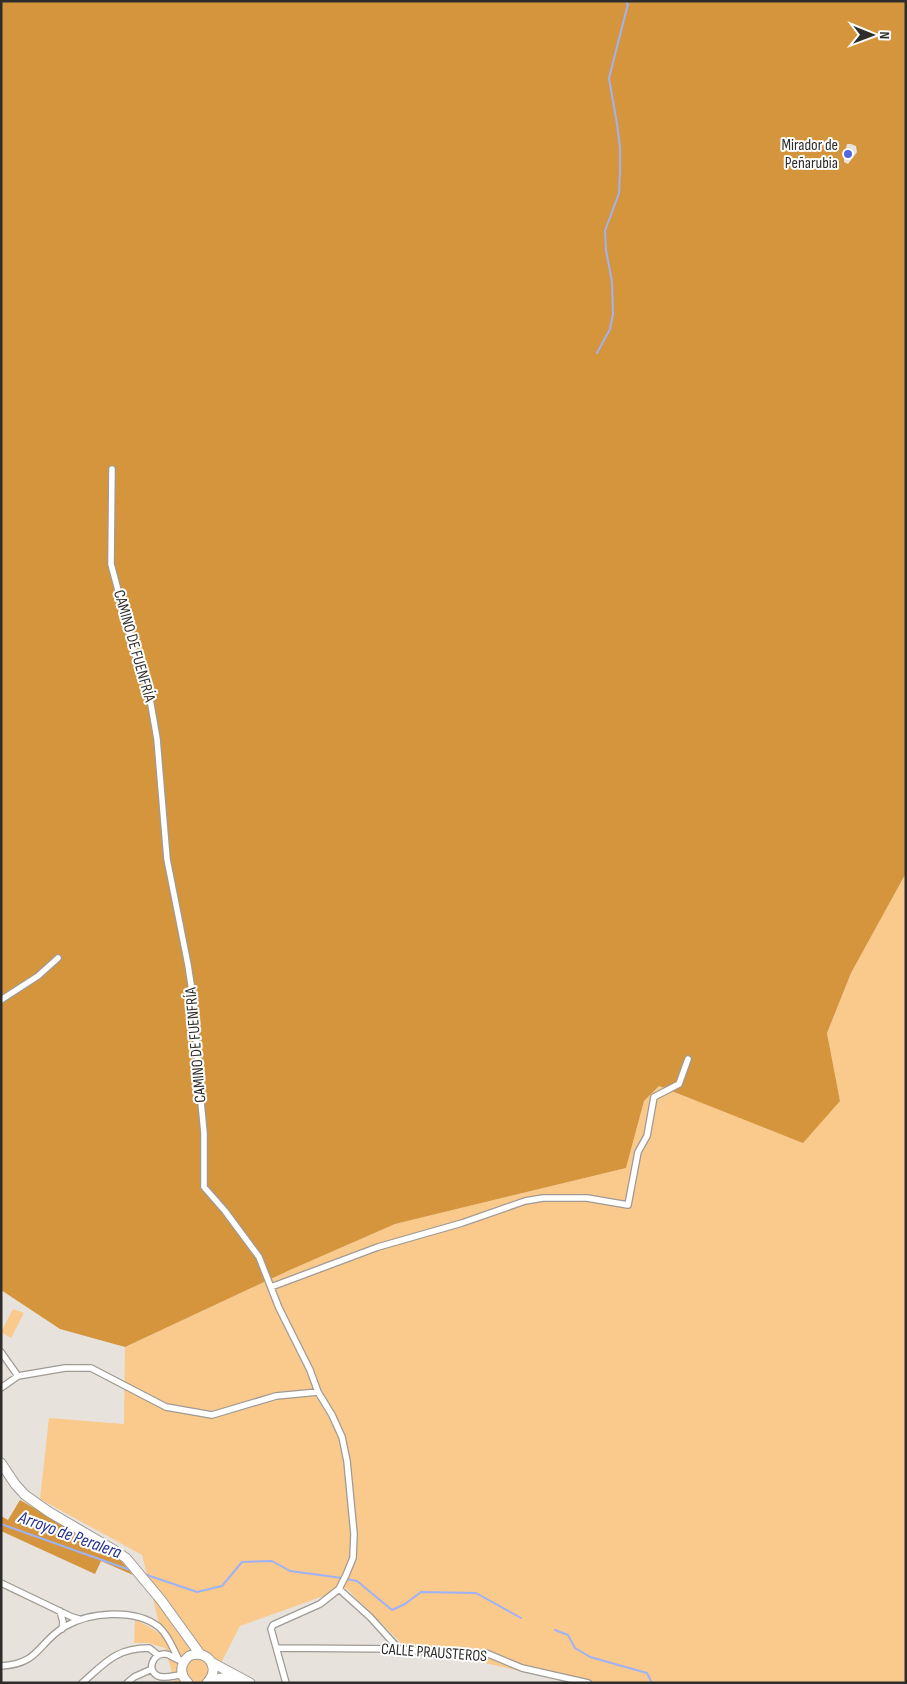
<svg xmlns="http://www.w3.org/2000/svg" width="907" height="1684" viewBox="0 0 907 1684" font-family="'Sofia Sans Condensed',sans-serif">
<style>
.green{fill:#fac98c}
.forest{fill:#d4953c;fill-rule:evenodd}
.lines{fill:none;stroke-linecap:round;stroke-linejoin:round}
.stream{stroke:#9eb2f7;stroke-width:2}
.minor-casing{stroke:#9f9a94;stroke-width:8}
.primary-casing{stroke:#9f9a94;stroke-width:11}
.minor{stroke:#fff;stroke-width:5.5}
.primary{stroke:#fff;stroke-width:9}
.poi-dot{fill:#5368de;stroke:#fff;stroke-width:2}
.labels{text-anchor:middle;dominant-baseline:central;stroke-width:4;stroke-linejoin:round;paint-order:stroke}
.poi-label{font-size:16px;fill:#2f2d2b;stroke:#fff;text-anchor:end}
.street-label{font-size:16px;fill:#2f2d2b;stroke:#fff}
.water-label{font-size:18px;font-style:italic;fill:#283293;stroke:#fff}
</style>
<rect width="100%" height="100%" fill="#e8e2dc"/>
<!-- green -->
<path class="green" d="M906 873V1683H573L402 1644 346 1588 240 1626 222 1661 219 1683H175L165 1648 148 1643H134L135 1620 146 1625 162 1635 142 1555 40 1499 49 1418 124 1424 125 1347 290 1270 395 1224 626 1168 644 1101 659 1086 803 1142 840 1101 827 1033 851 973Z
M13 1309 24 1313 11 1338 1 1332Z"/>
<!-- forest -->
<path class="forest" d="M1 1H906V873L851 973 827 1033 840 1101 803 1143 659 1086 644 1101 626 1168 395 1224 290 1270 125 1347 60 1329 1 1290ZM847 144H851L856 146 857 152 848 164 844 162V158Z
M20 1500 117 1556 133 1575 101 1561 95 1574 1 1531V1516L8 1520Z"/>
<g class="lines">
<!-- stream -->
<path class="stream" d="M597 353 610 329 613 314 612 282 606 250 605 231 619 193 620 171V147L617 124 609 78 628 4 625 1
M1 1524 130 1570
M144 1574 197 1592 222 1586 242 1562 272 1561 290 1571 342 1578
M346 1579 357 1581 392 1610 405 1604 421 1592 476 1593 521 1618
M555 1630 568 1635 575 1648 590 1657 647 1673 652 1683"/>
<defs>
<path id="minor" d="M112 469 111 564 137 662 146 676 157 739 167 859 188 965 194 1004 199 1081 204 1133V1187L225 1211 259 1257 279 1308 310 1370 318 1392 332 1415 342 1437 347 1461 354 1534 353 1558 346 1575 339 1589 320 1604 273 1625 271 1629 286 1683
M1 1000 38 976 58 958
M271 1287 378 1247 462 1223 525 1201 543 1198H587L628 1205 638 1152 647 1136 654 1097 679 1084 688 1059
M1 1352 18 1376
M1 1388 18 1376 65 1368H91L166 1407 212 1415 276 1396 318 1392
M1 1583 72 1617 79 1619
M339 1589 370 1617 399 1649
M60 1611 63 1622 62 1629
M277 1648 399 1649 448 1654 486 1653 522 1668 588 1683
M180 1660C174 1659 170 1654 165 1654 153 1653 146 1670 158 1676 165 1679 175 1675 182 1675
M1 1666C39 1664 37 1644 64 1627 89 1612 135 1608 159 1627 169 1636 173 1649 179 1660
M82 1683C105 1663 116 1648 149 1648L158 1655
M127 1683 134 1677 152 1669"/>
<path id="primary" d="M1 1463 15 1484 25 1495 49 1512 114 1550 126 1558 161 1600 200 1654
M211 1662 250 1683
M209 1681 222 1678 241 1681
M188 1683C179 1674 180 1664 189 1656 207 1648 222 1668 207 1683"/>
</defs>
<!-- minor casing -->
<use href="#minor" class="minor-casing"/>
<!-- primary casing -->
<use href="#primary" class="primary-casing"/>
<!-- minor -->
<use href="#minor" class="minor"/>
<!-- primary -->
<use href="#primary" class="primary"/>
</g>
<!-- markers -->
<circle class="poi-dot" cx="848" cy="154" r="5"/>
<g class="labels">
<!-- poi labels -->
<g class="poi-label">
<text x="838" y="145">Mirador de<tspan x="838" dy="18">Peñarubia</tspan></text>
</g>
<!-- street labels -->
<g class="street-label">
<text transform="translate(134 646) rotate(74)">CAMINO DE FUENFRÍA</text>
<text transform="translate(196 1045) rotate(-95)">CAMINO DE FUENFRÍA</text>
<text transform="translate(434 1653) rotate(4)">CALLE PRAUSTEROS</text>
</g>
<!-- water labels -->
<g class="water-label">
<text transform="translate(70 1535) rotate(20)">Arroyo de Peralera</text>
</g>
</g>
<!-- border -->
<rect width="907" height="1684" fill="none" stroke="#2f2d2b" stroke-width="5"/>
<!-- north arrow -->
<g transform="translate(872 35) rotate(91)" stroke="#ffffff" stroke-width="4" paint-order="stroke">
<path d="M0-4L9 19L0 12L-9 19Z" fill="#2f2d2b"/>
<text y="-8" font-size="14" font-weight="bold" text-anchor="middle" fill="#2f2d2b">N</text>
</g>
</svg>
